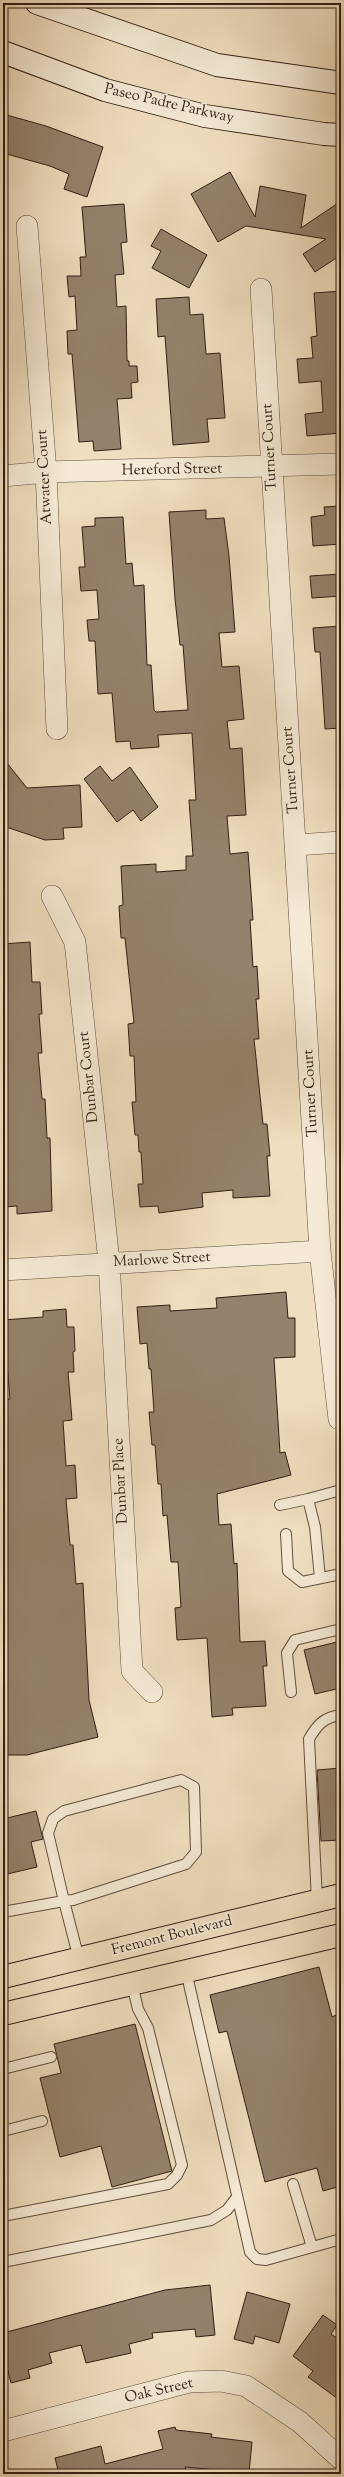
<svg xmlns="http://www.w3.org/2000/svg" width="344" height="2477" viewBox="0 0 344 2477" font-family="'Sorts Mill Goudy',serif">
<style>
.building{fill:#94826c;stroke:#321e13}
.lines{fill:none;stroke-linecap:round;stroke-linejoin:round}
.service-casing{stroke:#614e3e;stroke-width:12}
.minor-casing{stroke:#614e3e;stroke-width:22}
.secondary-casing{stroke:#321e13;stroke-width:24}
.primary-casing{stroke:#321e13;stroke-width:24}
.service{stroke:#f5ead5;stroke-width:10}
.minor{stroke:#f5ead5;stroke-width:21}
.secondary{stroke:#f5ead5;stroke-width:22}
.primary{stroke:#efdebf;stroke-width:22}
.labels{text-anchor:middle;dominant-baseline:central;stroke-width:3.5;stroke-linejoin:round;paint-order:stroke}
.street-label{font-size:15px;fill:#321e13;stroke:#f5ead5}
</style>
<rect width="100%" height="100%" fill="#efdebf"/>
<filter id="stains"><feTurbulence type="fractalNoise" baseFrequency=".005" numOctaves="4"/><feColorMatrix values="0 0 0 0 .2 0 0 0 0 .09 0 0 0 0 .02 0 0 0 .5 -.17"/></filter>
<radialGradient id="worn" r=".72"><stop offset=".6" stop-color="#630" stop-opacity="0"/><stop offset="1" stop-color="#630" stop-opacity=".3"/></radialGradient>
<!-- building -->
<path class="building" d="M3 114 46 126 103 147 87 197 64 189 69 174 50 166 3 153Z
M230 172 255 217 260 186 306 195 301 228 341 201V255L315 272 303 254 326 239 246 226 218 242 191 194Z
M124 204 127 242 121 243 124 274 115 275 117 307 126 306 127 361H129V366H137L138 382 131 383 132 398 117 399 121 449 94 451 93 441 79 442 72 354H68L67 331 77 330 75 296 69 297 67 276H81L80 257H86L82 207Z
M161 229 207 255 189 288 152 268 161 251 151 246Z
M341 291V433L307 436 305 414 323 412 321 381 299 383 297 359 313 358 311 337 317 336 314 293Z
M189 297 190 315 203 314 206 354 220 353 225 418 207 419 209 442 173 445 165 336 158 337 156 299Z
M341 506V544L313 546 311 517 325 515 324 507Z
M206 510V519L224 518 229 556 235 632 219 633 222 667 239 666 244 719 227 721 230 749 242 748 246 815 227 816 230 854 248 852 253 920H250L253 967 257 966 259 999H256L259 1039H254L263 1124H267L270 1156H267L270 1196 233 1198V1190L202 1193 203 1207 159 1213 158 1206 140 1207 138 1184H143L141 1152H139L138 1135H135L132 1102H136L134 1056H130L128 1024 134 1023 125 938H121L119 906 123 905 121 866 156 864V872L186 870V856H193L189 800H196L192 733 158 735 159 747 131 749 130 741 116 742 112 693 98 694 95 641H89L87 620 99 619 97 590 81 591 79 567H85L82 527 95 526V518L123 517 126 564 132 563 134 586 144 585 147 665H151L154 710 156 712 188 710 183 645H180L175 599 169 512Z
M341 574V596L312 598 310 576Z
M341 626V728L325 729 320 652H315L313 628Z
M3 758 27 788 80 785 82 827 63 828 64 839 45 840 3 826Z
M100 766 112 781 130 767 158 807 141 821 133 810 117 822 84 779Z
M30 942 32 982H40L42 1014H39L42 1053H38L42 1099H45L47 1138H50L52 1211 17 1214V1206L3 1207V944Z
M286 1292 288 1318H295V1357L274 1358 280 1453 285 1452 291 1475 217 1494 219 1525 231 1524 234 1564 237 1563 240 1642 265 1641 267 1666H263L266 1706 232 1708 233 1715 212 1717 207 1638 177 1640 175 1608 181 1607 178 1562H171L167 1515 163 1516 161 1484H158L155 1445H152L149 1412H154L151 1369H149L147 1343 140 1344 137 1307 170 1305V1311L217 1308 216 1298Z
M66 1309 67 1327H74L75 1351 73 1352 74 1372H68L72 1420 63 1421 66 1466 75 1465 77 1498 66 1499 70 1545H73L76 1584 83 1583 89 1700 98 1737 27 1755H3V1457L7 1456 3 1400 10 1399 5 1341H3V1320L43 1317V1311Z
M341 1641V1688L315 1694 304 1650Z
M341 1768V1840L321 1841 317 1770Z
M36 1811 43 1839 31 1842 37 1867 3 1875V1819Z
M319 1967 332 2017 336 2015 341 2037V2186L323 2191 317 2168 265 2182 227 2031 219 2033 210 1995Z
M135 2024 172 2171 112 2187 101 2146 60 2157 40 2078 61 2073 54 2044Z
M210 2285 215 2335 196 2337 195 2329 152 2333 153 2338 129 2344 131 2353 86 2363 81 2345 49 2353 52 2363 28 2370 30 2378 11 2383 3 2352V2333L165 2290Z
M247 2292 290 2304 279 2343 255 2336 253 2344 234 2339Z
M323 2315 337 2325 331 2334 341 2341V2401L308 2377 313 2371 293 2356Z
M175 2427 176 2430 212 2434 211 2437 252 2442 249 2473 185 2467 187 2474H59L55 2458 101 2446 105 2464 163 2449 158 2431Z"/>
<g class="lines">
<defs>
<path id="service" d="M308 1499 341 1490
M280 1505 308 1499 315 1527 320 1578
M286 1534 288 1571 302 1582 341 1574
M291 1692 287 1653 295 1640 341 1629
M181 1780 194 1787 196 1852 186 1864 73 1900 64 1901 48 1833 53 1819 64 1811Z
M317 1900 309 1739C317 1725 324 1717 341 1715
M3 1912 64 1901 79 1959
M186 1971 250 2252 257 2259 266 2260 341 2239
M3 2069 51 2057
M3 2131 42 2121
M293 2184 312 2247
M3 2216 168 2184 177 2175 182 2165 148 2028 138 2009 132 1984
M3 2262 211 2220 227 2210 237 2197"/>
<path id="minor" d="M27 226 46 472 57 729
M261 289 320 1251 339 1419
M3 476 46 472 341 464
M296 845 341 842
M52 896 75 942 109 1262 132 1671 152 1692
M3 1270 320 1251
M3 2431 189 2382 221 2381 246 2386 300 2422 341 2459"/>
<path id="secondary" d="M37 3 217 65 341 83
M3 52 105 90 205 116 324 134 341 135"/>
<path id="primary" d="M3 1977 341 1895
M3 2014 341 1935"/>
</defs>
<!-- service casing -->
<use href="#service" class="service-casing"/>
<!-- minor casing -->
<use href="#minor" class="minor-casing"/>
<!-- secondary casing -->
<use href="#secondary" class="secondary-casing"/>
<!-- primary casing -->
<use href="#primary" class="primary-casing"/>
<!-- service -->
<use href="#service" class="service"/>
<!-- minor -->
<use href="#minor" class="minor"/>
<!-- secondary -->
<use href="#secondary" class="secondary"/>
<!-- primary -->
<use href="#primary" class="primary"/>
</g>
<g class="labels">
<!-- street labels -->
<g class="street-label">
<text transform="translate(169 104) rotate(13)">Paseo Padre Parkway</text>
<text transform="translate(270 447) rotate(-93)">Turner Court</text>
<text transform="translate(172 470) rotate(-1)">Hereford Street</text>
<text transform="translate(45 477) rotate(-93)">Atwater Court</text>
<text transform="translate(291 770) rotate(-94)">Turner Court</text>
<text transform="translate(89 1077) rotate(-96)">Dunbar Court</text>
<text transform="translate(311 1093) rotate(-93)">Turner Court</text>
<text transform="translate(162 1260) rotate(-3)">Marlowe Street</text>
<text transform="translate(121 1481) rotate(-93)">Dunbar Place</text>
<text transform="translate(172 1936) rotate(-14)">Fremont Boulevard</text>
<text transform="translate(159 2391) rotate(-13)">Oak Street</text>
</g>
</g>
<!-- margin -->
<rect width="344" height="2477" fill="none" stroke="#efdebf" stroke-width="16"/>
<rect x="4" y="4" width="336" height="2469" fill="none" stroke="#321e13" stroke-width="2"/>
<rect x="8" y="8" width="328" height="2461" fill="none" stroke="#321e13"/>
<rect width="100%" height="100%" filter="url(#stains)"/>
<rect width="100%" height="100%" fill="url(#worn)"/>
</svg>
